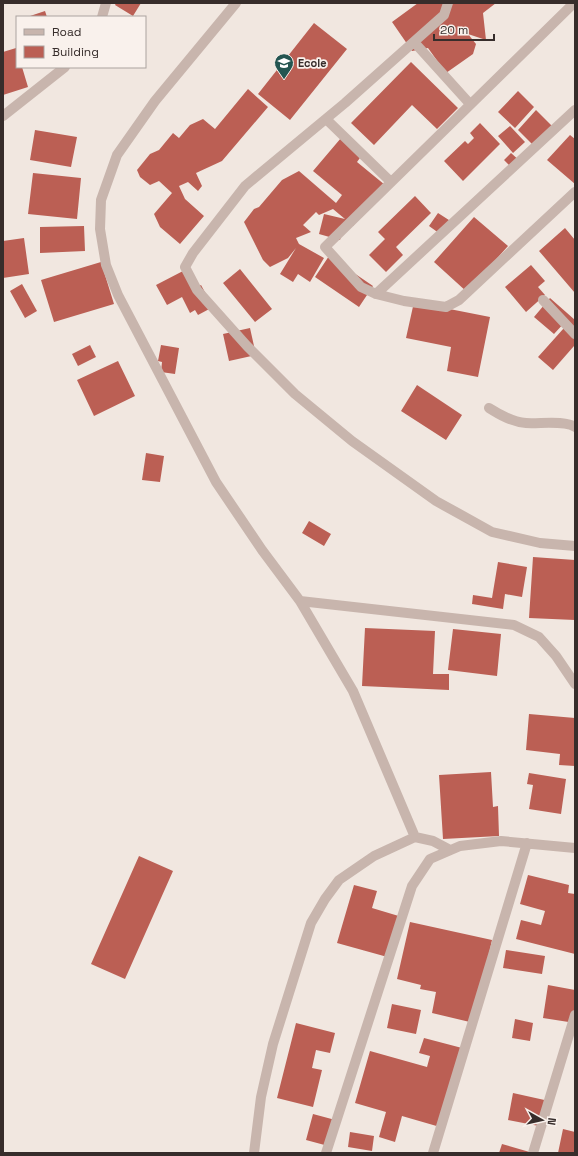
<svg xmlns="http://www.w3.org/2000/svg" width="578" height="1156" viewBox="0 0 578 1156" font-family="'Space Grotesk',sans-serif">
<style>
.building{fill:#bb5f54}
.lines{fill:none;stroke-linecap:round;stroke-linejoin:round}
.minor{stroke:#c8b5ad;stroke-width:10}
.labels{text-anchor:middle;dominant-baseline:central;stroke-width:3.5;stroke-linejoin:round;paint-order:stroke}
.poi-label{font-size:11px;font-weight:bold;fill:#372d2b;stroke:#f9f1ec;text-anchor:start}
</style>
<rect width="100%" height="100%" fill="#f1e7e0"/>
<!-- building -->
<path class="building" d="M116 3H141L133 16 115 5Z
M418 3H496L483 13 486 40 468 34 476 44 473 54 446 73 428 48 412 51 392 22Z
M45 11 47 17H27Z
M314 23 347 49 290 120 258 94Z
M16 48 17 67H22L28 87 3 95V52Z
M411 62 458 108 437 129 412 105 374 145 351 123Z
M248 89 268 107 222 161 196 173 202 186 198 191 188 182 179 186 185 199 204 216 180 244 160 227 154 214 172 193 159 181 150 185 140 177 137 170 150 154 159 150 173 133 179 138 190 125 203 119 215 129Z
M518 91 534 107 515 128 498 112Z
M536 110 554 128 535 147 518 130Z
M480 123 500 144 463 181 444 161 465 141 468 144 474 138 470 133Z
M510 126 525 142 513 153 498 136Z
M35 130 77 137 71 167 30 160Z
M570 135 575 139V184L547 160Z
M341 138 362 155 357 162 385 185 353 226 346 220 340 240 319 234 324 214 345 219 333 209 319 215 316 212 303 225 311 232 296 238 299 244 324 258 310 282 298 274 293 282 280 274 296 248 288 258 270 267 263 260 244 222 254 209 259 207 282 180 299 171 336 203 342 195 313 171Z
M511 153 521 162 513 169 504 160Z
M33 173 81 178 77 219 28 214Z
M415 196 431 213 396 247 403 255 386 272 369 255 385 239 378 232Z
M438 213 452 222 443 236 429 226Z
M474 217 508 246 467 292 434 262Z
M84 226 85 251 40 253V227Z
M565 228 575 240V293L539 251Z
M24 238 29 274 3 278V241Z
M329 256 373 286 359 307 315 277Z
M101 262 114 304 54 322 41 280Z
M531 265 545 281 538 287 545 295 526 312 505 287Z
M240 269 272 309 255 322 223 283Z
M183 271 193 289 201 285 213 307 198 315 195 310 190 313 182 297 167 305 156 285Z
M22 284 37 311 25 318 10 291Z
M550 298 575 320V331L565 322 554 334 534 317Z
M414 302 490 317 478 377 447 371 451 347 406 338Z
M250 328 256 355 229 361 223 334Z
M564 328 575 338V347L574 346 553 370 538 357Z
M90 345 96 357 78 366 72 354Z
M161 345 179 348 175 374 161 372 162 362 158 361Z
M118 361 135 396 94 416 77 380Z
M417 385 462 415 446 440 401 411Z
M146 453 164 456 160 482 142 480Z
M309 521 331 534 324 546 302 533Z
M533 557 575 560V620L529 618Z
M498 562 527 567 522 597 505 594 503 609 472 604 473 595 492 598Z
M365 628 435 631 433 674H449V690L362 686Z
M453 629 501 634 497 676 448 670Z
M529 714 575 718V766L559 765 560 754 526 750Z
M491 772 493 807 498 806 499 836 443 839 439 775Z
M529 773 566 779 561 814 529 809 533 785 527 784Z
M139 856 173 871 125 979 91 964Z
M528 875 569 885 568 893 575 894V954L516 939 521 920 541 925 545 911 520 904Z
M354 885 377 891 372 908 402 917 391 958 337 943Z
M410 922 492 940 474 1023 432 1013 436 992 420 989 421 985 397 979Z
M506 950 545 956 542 974 503 968Z
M548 985 575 990V1023L543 1018Z
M392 1004 421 1010 416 1034 387 1028Z
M515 1019 533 1023 530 1041 512 1038Z
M296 1023 335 1033 330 1053 316 1050 312 1068 322 1070 313 1107 277 1098Z
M424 1038 462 1048 440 1127 402 1116 395 1142 379 1137 386 1112 355 1103 370 1051 427 1067 430 1056 419 1053Z
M513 1093 549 1101 544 1127 508 1120Z
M313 1114 339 1121 332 1147 306 1140Z
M563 1129 575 1132V1153H558Z
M350 1132 374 1136 372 1151 348 1147Z
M502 1144 533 1153H499Z"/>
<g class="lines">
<!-- minor -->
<path class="minor" d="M236 3 155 101 117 155 101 200 100 229 106 265 118 295 216 482 262 550 300 601 353 691 415 837
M448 3 444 15 345 103 245 186 193 253 185 267 197 290 247 346 295 394 352 441 436 501 492 532 540 543 575 546
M574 3 325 247 361 287 376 294 404 301 446 307 459 300 575 192
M102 17 106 3
M414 42 470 104
M3 116 65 67
M326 119 391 182
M376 294 575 110
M543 300 575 334
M489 408C500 415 512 422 526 423 539 424 565 420 575 427
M300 601 514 625 539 637 556 656 575 684
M254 1153 261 1097 273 1044 311 923 325 899 339 880 374 856 415 837 433 841 450 850
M326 1153 412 886 430 859 460 846 501 841 575 848
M433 1153 527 843
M533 1153 575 1015"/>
</g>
<!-- icons -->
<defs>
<symbol id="school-pin" viewBox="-11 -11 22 30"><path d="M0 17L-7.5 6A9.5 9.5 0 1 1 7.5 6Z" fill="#245551" stroke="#f9f1ec"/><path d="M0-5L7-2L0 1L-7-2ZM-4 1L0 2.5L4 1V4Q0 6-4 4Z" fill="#fff"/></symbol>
</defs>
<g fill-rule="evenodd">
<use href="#school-pin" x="273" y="52" width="22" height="30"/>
</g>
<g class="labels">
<!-- poi labels -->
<g class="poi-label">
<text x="298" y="63">Ecole</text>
</g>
</g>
<!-- border -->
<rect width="578" height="1156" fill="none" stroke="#372d2b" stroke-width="8"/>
<!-- legend -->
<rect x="16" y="16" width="130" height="52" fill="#f9f1ec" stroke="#aba39f"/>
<rect x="24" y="29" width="20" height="6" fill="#c8b5ad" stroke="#aba39f"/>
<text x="52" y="36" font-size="12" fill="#372d2b">Road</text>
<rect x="24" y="46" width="20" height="12" fill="#bb5f54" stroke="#aba39f"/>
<text x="52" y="56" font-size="12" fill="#372d2b">Building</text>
<!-- north arrow -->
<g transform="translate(542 1120) rotate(98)" stroke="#f9f1ec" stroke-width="3" paint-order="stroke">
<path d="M0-3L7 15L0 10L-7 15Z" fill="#372d2b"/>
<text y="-6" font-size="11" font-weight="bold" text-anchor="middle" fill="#372d2b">N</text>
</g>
<!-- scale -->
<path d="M434 34v6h60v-6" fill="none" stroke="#372d2b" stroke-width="2"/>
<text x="440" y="34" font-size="12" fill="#372d2b" stroke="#f9f1ec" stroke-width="3" paint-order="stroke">20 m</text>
</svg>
